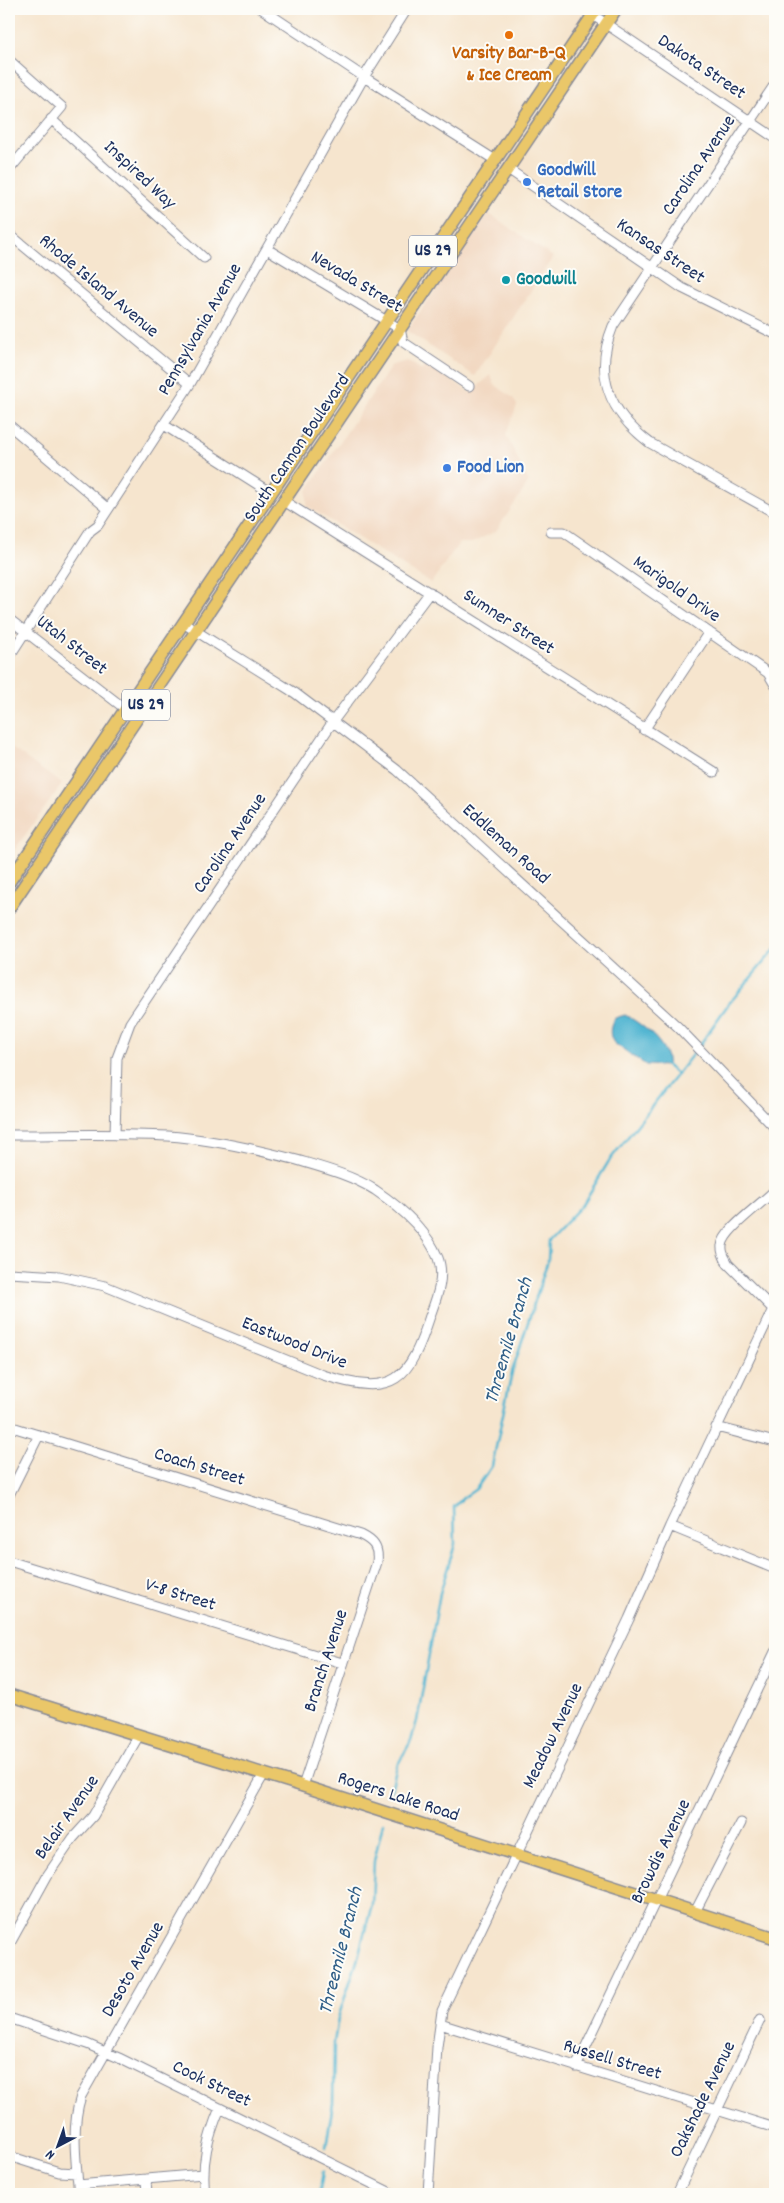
<svg xmlns="http://www.w3.org/2000/svg" width="784" height="2203" viewBox="0 0 784 2203" font-family="Dekko,sans-serif">
<style>
.built{fill:#f1d5bd}
.water{fill:#53b6d2;stroke:#377298}
.lines{fill:none;stroke-linecap:round;stroke-linejoin:round}
.stream{stroke:#53b6d2;stroke-width:2.5}
.minor-casing{stroke:#888a96;stroke-width:11}
.major-casing{stroke:#888a96;stroke-width:14}
.minor{stroke:#fff;stroke-width:9}
.major{stroke:#eac769;stroke-width:11}
.food-dot{fill:#e8710a;stroke:#fdfcf7;stroke-width:2}
.shop-dot{fill:#3f7fe0;stroke:#fdfcf7;stroke-width:2}
.culture-dot{fill:#0f9aa8;stroke:#fdfcf7;stroke-width:2}
.labels{text-anchor:middle;dominant-baseline:central;stroke-width:4;stroke-linejoin:round;paint-order:stroke}
.shield{fill:#fdfcf7;stroke:#5f6c8c;stroke-width:1}
.shield-label{font-size:18px;font-weight:bold;fill:#1b2f5e}
.food-label{font-size:19px;font-weight:bold;fill:#c56008;stroke:#fdfcf7}
.street-label{font-size:19px;fill:#1b2f5e;stroke:#fdfcf7}
.shop-label{font-size:19px;font-weight:bold;fill:#366cbe;stroke:#fdfcf7;text-anchor:start}
.culture-label{font-size:19px;font-weight:bold;fill:#0d838f;stroke:#fdfcf7;text-anchor:start}
.water-label{font-size:20px;font-style:italic;fill:#2f5e87;stroke:#fdfcf7}
</style>
<rect width="100%" height="100%" fill="#fdfcf7"/>
<filter id="ink" filterUnits="userSpaceOnUse"><feTurbulence type="fractalNoise" baseFrequency=".02" numOctaves="2"/><feDisplacementMap in="SourceGraphic" scale="10" xChannelSelector="R" yChannelSelector="G"/><feConvolveMatrix kernelMatrix="1 2 1 2 8 2 1 2 1" color-interpolation-filters="sRGB"/></filter>
<filter id="wash" filterUnits="userSpaceOnUse"><feTurbulence type="fractalNoise" baseFrequency=".0096" numOctaves="4" result="noise"/><feDisplacementMap in="SourceGraphic" scale="20" xChannelSelector="R" yChannelSelector="G"/><feGaussianBlur stdDeviation="1.12" result="paint"/><feColorMatrix in="noise" values="0 0 0 0 0 0 0 0 0 0 0 0 0 0 0 0 0 1.4 0 .05"/><feComposite in="paint" operator="in"/></filter>
<g filter="url(#wash)">
<rect width="100%" height="100%" fill="#f6e5ce"/>
<!-- built -->
<path class="built" d="M488 213 553 257 475 376 407 331Z
M408 361 422 370 426 363 470 393 491 375 494 384 513 398 517 405 506 435 529 482 496 531 472 543H459L431 583 307 506V491L392 365Z
M9 746 62 784 10 856 9 855Z"/>
<!-- water -->
<path class="water" d="M625 1015C641 1023 671 1046 667 1066L646 1065 614 1043C608 1034 610 1026 615 1018Z"/>
<g class="lines">
<!-- stream -->
<path class="stream" d="M699 1046 727 1006 775 949
M665 1064 677 1074
M390 1794 397 1766 411 1741 417 1721 440 1593 455 1544 454 1507 463 1498 476 1489 492 1466 512 1372 548 1260 549 1240 583 1204 609 1161 696 1050
M326 2147 333 2103 334 2043 338 2018 357 1961 372 1904 374 1861 383 1823
M319 2194 323 2172"/>
</g>
</g>
<g filter="url(#ink)">
<g class="lines">
<defs>
<path id="minor" d="M262 9 364 77 495 160
M584 9 775 138
M9 60 62 107 9 170
M775 84 613 326C593 375 609 412 650 443L775 513
M51 119 204 258
M508 169 682 288 775 334
M9 234 190 384
M267 249 400 329 403 342 469 386
M9 425 108 509
M164 425 271 493
M284 501 714 772
M551 532H564L768 673 775 685
M9 619 137 718
M183 623 295 693 397 770 678 1027 775 1128
M9 657 90 531 98 525 190 384 364 77 407 9
M644 730 709 632
M9 1135C61 1135 115 1133 168 1136 211 1139 255 1149 297 1160 324 1168 351 1175 375 1190 400 1207 427 1230 438 1258 445 1276 437 1297 431 1313 409 1381 395 1398 323 1375L105 1286 59 1276 9 1273
M115 1135 117 1058 130 1023 334 720 430 592
M775 1190C763 1203 723 1230 722 1246 721 1253 725 1258 728 1264L775 1311
M9 1426 361 1535C373 1541 379 1547 377 1562L303 1786
M716 1427 775 1442
M9 1495 39 1435
M670 1526 775 1569
M9 1561 342 1663
M695 1912 741 1823
M9 1945 47 1876 73 1838 93 1816 139 1735
M9 2018 87 2044 119 2058 393 2194
M440 2024 775 2128
M576 2067 775 1652
M9 2156 59 2172 77 2173
M146 2179 147 2194
M78 2185 203 2174
M79 2194C76 2162 71 2127 81 2096L264 1774
M205 2194C201 2162 208 2137 220 2108
M428 2194 437 2047 442 2011 629 1619 670 1526 773 1309
M677 2194 760 2020"/>
<path id="major" d="M9 882 597 9
M9 908 616 9
M9 1695 303 1786 775 1938"/>
</defs>
<!-- minor casing -->
<use href="#minor" class="minor-casing"/>
<!-- major casing -->
<use href="#major" class="major-casing"/>
<!-- minor -->
<use href="#minor" class="minor"/>
<!-- major -->
<use href="#major" class="major"/>
</g>
</g>
<!-- markers -->
<circle class="food-dot" cx="509" cy="35" r="5"/>
<g class="shop-dot">
<circle cx="527" cy="182" r="5"/>
<circle cx="447" cy="468" r="5"/>
</g>
<circle class="culture-dot" cx="506" cy="280" r="5"/>
<g class="labels">
<!-- shield labels -->
<g class="shield">
<rect x="409" y="235.5" width="48" height="31" rx="4"/>
<rect x="122" y="689.5" width="48" height="31" rx="4"/>
</g>
<g class="shield-label">
<text x="433" y="251">US 29</text>
<text x="146" y="705">US 29</text>
</g>
<!-- food labels -->
<g class="food-label">
<text x="509" y="54">Varsity Bar-B-Q<tspan x="509" dy="22">&amp; Ice Cream</tspan></text>
</g>
<!-- street labels -->
<g class="street-label">
<text transform="translate(701 68) rotate(34)">Dakota Street</text>
<text transform="translate(700 166) rotate(-56)">Carolina Avenue</text>
<text transform="translate(139 176) rotate(43)">Inspired Way</text>
<text transform="translate(660 252) rotate(34)">Kansas Street</text>
<text transform="translate(356 283) rotate(31)">Nevada Street</text>
<text transform="translate(98 287) rotate(40)">Rhode Island Avenue</text>
<text transform="translate(201 330) rotate(-60)">Pennsylvania Avenue</text>
<text transform="translate(298 449) rotate(-56)">South Cannon Boulevard</text>
<text transform="translate(676 590) rotate(35)">Marigold Drive</text>
<text transform="translate(508 623) rotate(33)">Sumner Street</text>
<text transform="translate(71 646) rotate(38)">Utah Street</text>
<text transform="translate(231 844) rotate(-56)">Carolina Avenue</text>
<text transform="translate(505 845) rotate(42)">Eddleman Road</text>
<text transform="translate(294 1344) rotate(22)">Eastwood Drive</text>
<text transform="translate(199 1468) rotate(17)">Coach Street</text>
<text transform="translate(180 1596) rotate(17)">V-8 Street</text>
<text transform="translate(327 1661) rotate(-72)">Branch Avenue</text>
<text transform="translate(554 1736) rotate(-64)">Meadow Avenue</text>
<text transform="translate(398 1798) rotate(18)">Rogers Lake Road</text>
<text transform="translate(68 1818) rotate(-55)">Belair Avenue</text>
<text transform="translate(662 1852) rotate(-64)">Browdis Avenue</text>
<text transform="translate(134 1970) rotate(-60)">Desoto Avenue</text>
<text transform="translate(612 2061) rotate(17)">Russell Street</text>
<text transform="translate(211 2085) rotate(26)">Cook Street</text>
<text transform="translate(704 2100) rotate(-64)">Oakshade Avenue</text>
</g>
<!-- shop labels -->
<g class="shop-label">
<text x="537" y="171">GoodWill<tspan x="537" dy="22">Retail Store</tspan></text>
<text x="457" y="468">Food Lion</text>
</g>
<!-- culture labels -->
<g class="culture-label">
<text x="516" y="280">Goodwill</text>
</g>
<!-- water labels -->
<g class="water-label">
<text transform="translate(510 1341) rotate(-74)">Threemile Branch</text>
<text transform="translate(342 1951) rotate(-76)">Threemile Branch</text>
</g>
</g>
<!-- margin -->
<rect width="784" height="2203" fill="none" stroke="#fdfcf7" stroke-width="30"/>
<!-- north arrow -->
<g transform="translate(58 2146) rotate(221)" stroke="#fdfcf7" stroke-width="4" paint-order="stroke">
<path d="M0-4L9 19L0 12L-9 19Z" fill="#1b2f5e"/>
<text y="-8" font-size="14" font-weight="bold" text-anchor="middle" fill="#1b2f5e">N</text>
</g>
</svg>
